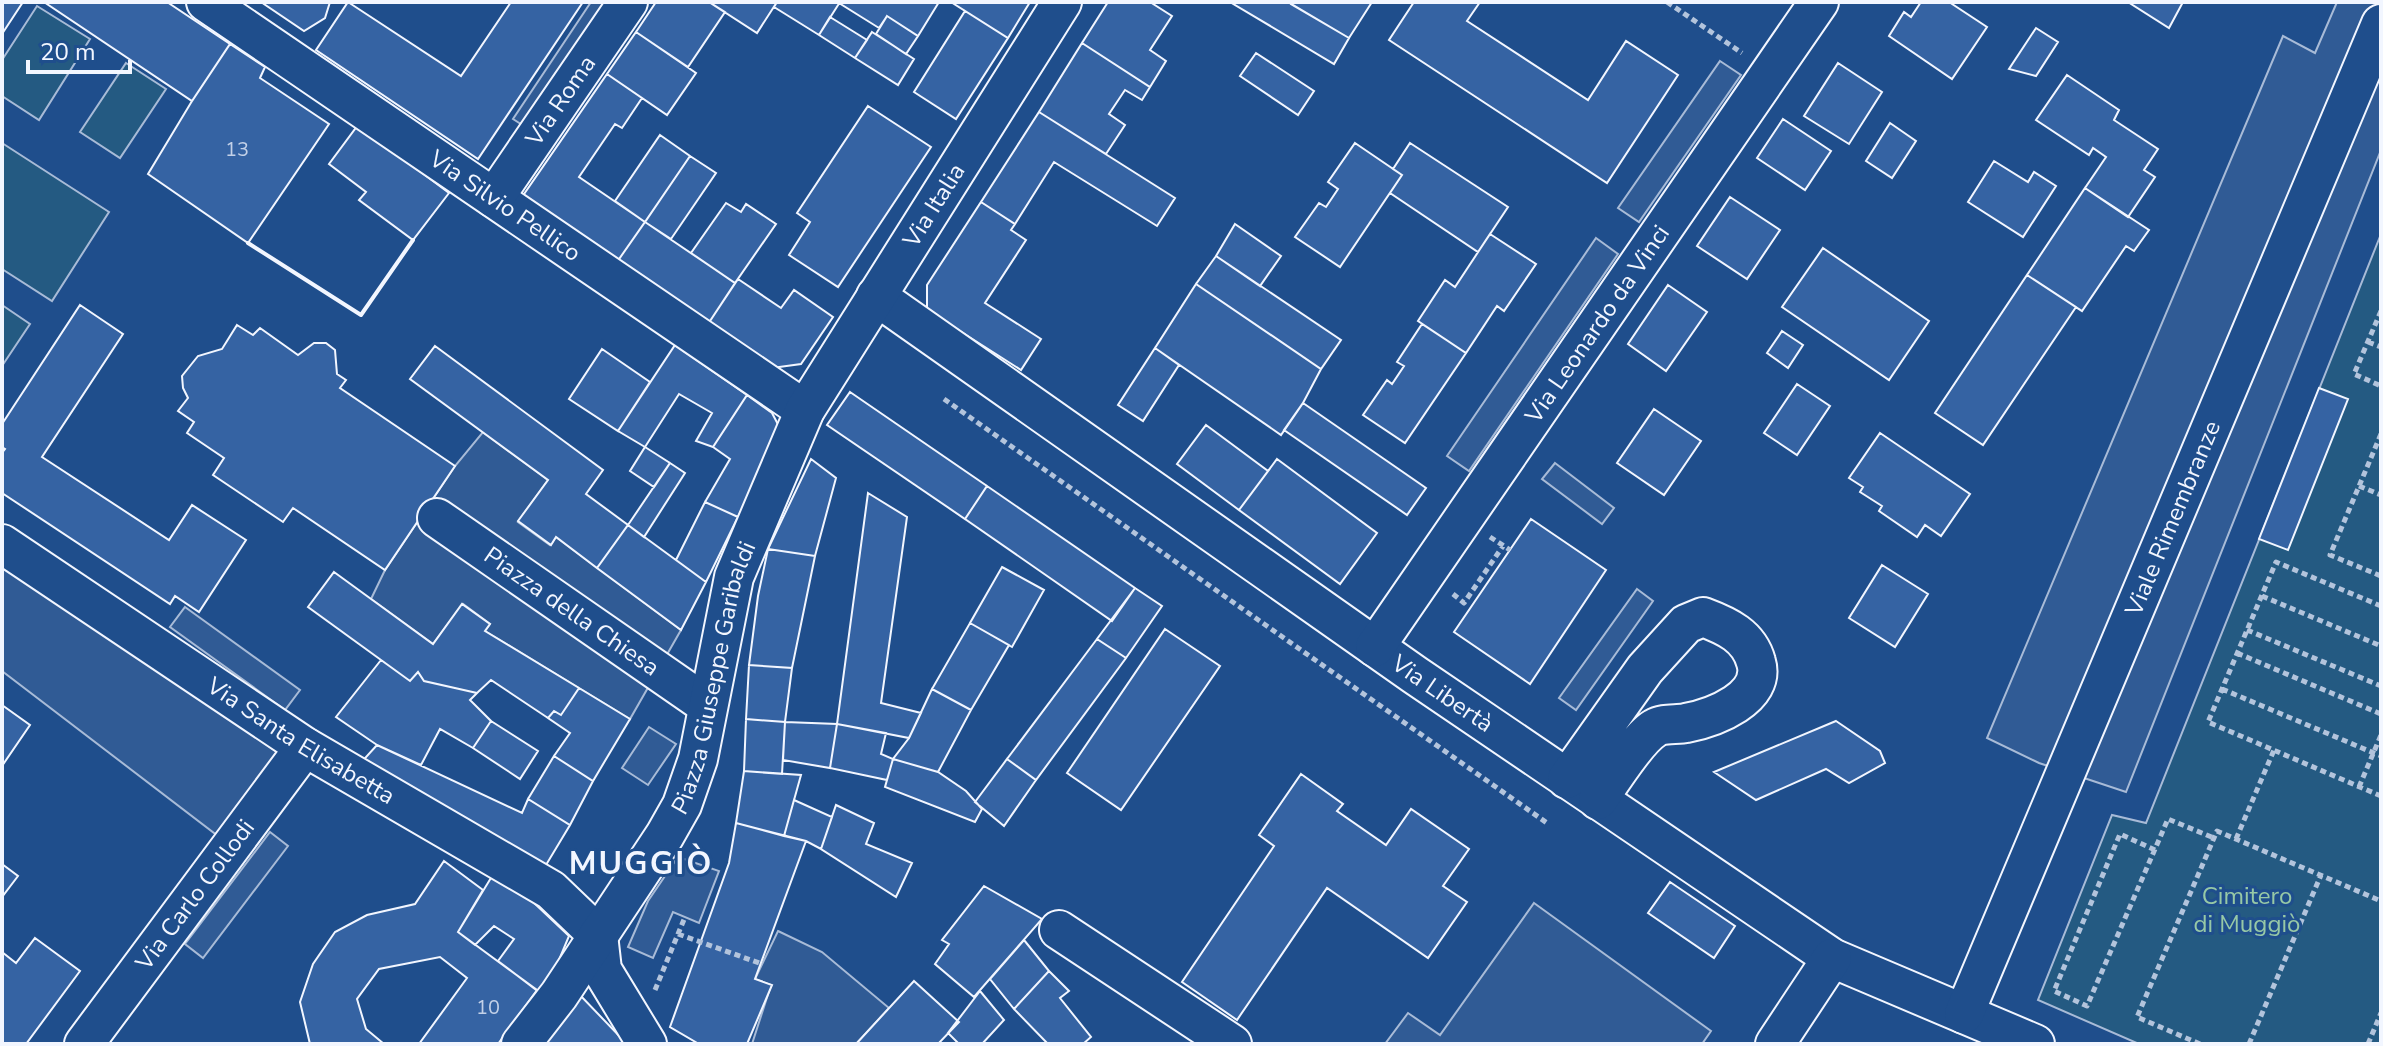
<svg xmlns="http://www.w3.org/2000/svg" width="2383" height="1046" viewBox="0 0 2383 1046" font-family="'Nunito Sans',sans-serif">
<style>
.green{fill:#245a82;stroke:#a8bbd7;stroke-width:2}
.parking{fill:#305b95;stroke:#a8bbd7;stroke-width:2}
.building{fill:#3563a3;stroke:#f2f6ff;stroke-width:2}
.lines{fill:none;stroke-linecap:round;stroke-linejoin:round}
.minor-casing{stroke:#f2f6ff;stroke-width:42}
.path{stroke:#b3c4dc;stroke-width:5;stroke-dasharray:6 4;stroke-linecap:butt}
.minor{stroke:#1f4e8c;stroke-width:38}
.wall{stroke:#f2f6ff;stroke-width:4}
.labels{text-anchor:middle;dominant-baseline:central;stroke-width:6;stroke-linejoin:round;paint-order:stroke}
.number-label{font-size:20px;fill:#c3d1e8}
.street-label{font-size:24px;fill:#f2f6ff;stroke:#1f4e8c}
.park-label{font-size:24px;fill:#97c8a6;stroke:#1f4e8c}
.district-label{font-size:32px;font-weight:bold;letter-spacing:2px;fill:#f2f6ff;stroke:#1f4e8c}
</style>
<rect width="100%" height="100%" fill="#1f4e8c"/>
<!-- green -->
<path class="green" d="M37 6 90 39 39 120 2 96V60Z
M126 63 166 89 120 158 80 132Z
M2 143 109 212 52 301 2 269Z
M2381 234V1044H2139L2038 1000 2112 815 2146 823Z
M2 305 30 324 2 366Z"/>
<!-- parking -->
<path class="parking" d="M591 2H604L609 6 527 128 513 119Z
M2337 2H2381V150L2126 792 2039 763 1987 738 2283 36 2315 53Z
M1720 61 1741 75 1639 222 1618 208Z
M1596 238 1618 254 1469 471 1447 456Z
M483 432 548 480 518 522 550 545 556 537 681 630 630 719 485 631 490 624 463 604 433 644 371 599 385 570 455 466Z
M1555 463 1614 508 1602 524 1542 479Z
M2 562 280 754 218 836 2 671Z
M1637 589 1653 601 1576 710 1559 698Z
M185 607 300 690 285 710 170 627Z
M649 727 676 744 648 785 622 768Z
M270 832 288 846 203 958 185 944Z
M678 857 719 871 699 923 673 912 653 958 628 947 648 901Z
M1534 903 1711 1031 1702 1044H1385L1408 1013 1440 1035Z
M778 931 822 952 889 1008 856 1044H752L771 985 755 979Z"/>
<!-- building -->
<path class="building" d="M2 2H23L2 34Z
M44 2H167L230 44 192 101Z
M261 2H330L325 18 304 31Z
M348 2 461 76 511 2H583L478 159 316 50Z
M656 2H709L725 12 688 67 636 32Z
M709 2H777L757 33Z
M777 2H840L819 35 774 7Z
M939 2 918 36 887 16 879 28 839 3Z
M951 2H1030L1008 38Z
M1108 2H1150L1172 16 1150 50 1166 61 1150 87 1082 43Z
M1230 2H1288L1349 38 1334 64Z
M1292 2H1372L1349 38 1291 4Z
M1414 2H1480L1467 21 1588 100 1626 41 1678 75 1607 183 1389 40Z
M1921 2H1949L1987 27 1952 79 1889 36 1904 12 1911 17Z
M2128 2H2183L2169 28Z
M965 11 1008 38 956 119 914 92Z
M887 16 918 36 906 54 876 34Z
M830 17 867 40 855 58 819 35Z
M2036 28 2058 42 2036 76 2009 69Z
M636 32 696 73 667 115 607 74Z
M872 32 914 59 898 85 855 58Z
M1082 43 1150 87 1142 100 1125 90 1109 114 1125 125 1106 154 1039 112Z
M230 44 265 67 260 78 329 124 248 243 148 174 192 101Z
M1256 53 1314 91 1298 115 1240 76Z
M1838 63 1882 92 1849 144 1804 116Z
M607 74 642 98 622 128 615 124 579 177 645 222 617 262 522 197Z
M2067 75 2119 110 2114 120 2158 149 2144 170 2155 177 2128 217 2085 188 2106 157 2093 148 2089 155 2036 120Z
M868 106 931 147 838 287 789 255 810 222 797 213Z
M1039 112 1175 198 1157 226 1054 162 1015 224 981 202Z
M1783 119 1831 151 1805 190 1757 158Z
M1890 123 1916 141 1892 178 1866 161Z
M358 125 449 193 413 240 359 200 366 192 329 164Z
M660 135 690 156 645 222 615 201Z
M1355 143 1402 175 1340 267 1295 237 1319 203 1326 207 1338 189 1328 182Z
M1410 143 1508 207 1478 252 1390 193 1402 175 1393 169Z
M690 156 716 173 671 239 645 222Z
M1994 161 2028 182 2034 172 2056 186 2023 237 1968 202Z
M2085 188 2149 230 2134 251 2126 246 2082 311 2027 275Z
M1730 197 1780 230 1747 279 1697 246Z
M981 202 1015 224 1011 230 1026 240 985 303 1041 339 1021 370 927 310V285Z
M726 203 741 212 746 204 776 224 735 283 691 253Z
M645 222 735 283 708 324 617 262Z
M1235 224 1281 256 1260 286 1216 256Z
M1490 234 1536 264 1504 311 1497 306 1466 353 1418 321 1445 280 1455 287Z
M1823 248 1929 321 1889 380 1782 307Z
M1216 256 1341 340 1321 369 1196 284Z
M2027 275 2076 307 1983 445 1935 413Z
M738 279 781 308 794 290 833 317 801 364 772 368 708 324Z
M1196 284 1321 369 1303 403 1281 435 1155 348Z
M1668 285 1707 312 1666 371 1628 344Z
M80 305 123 334 42 457 169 540 192 505 246 540 199 612 175 596 170 604 2 493V453L5 449 2 447V424Z
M1422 324 1466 353 1405 443 1363 415 1387 380 1392 384 1404 366 1397 362Z
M237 325 253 335 260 328 298 355 314 343H326L335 350 337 374 346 380 340 388 455 466 385 570 293 508 283 522 213 475 224 458 187 433 194 422 178 411 188 398 183 388 182 376 198 356 222 349Z
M1782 331 1803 345 1788 368 1767 353Z
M675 345 747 395 713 447 696 441 712 413 679 394 645 447 618 431Z
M435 346 603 470 586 494 628 525 597 568 556 537 551 545 518 521 548 480 410 379Z
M1155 348 1179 365 1143 421 1118 405Z
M602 349 650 382 618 431 569 399Z
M1797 384 1830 406 1797 455 1764 433Z
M2319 388 2348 399 2288 550 2259 539Z
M850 392 987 486 965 519 827 425Z
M747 395 772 413 782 432 738 517 705 502 730 459 713 447Z
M1303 403 1426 488 1407 515 1284 430Z
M1654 409 1701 441 1664 495 1617 463Z
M1206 425 1268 471 1239 510 1177 464Z
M1880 433 1970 494 1941 536 1925 525 1917 537 1879 511 1882 506 1860 492 1863 487 1849 478Z
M645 447 670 463 654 487 630 471Z
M811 459 836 478 815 556 768 549Z
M1277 459 1377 533 1340 584 1239 510Z
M670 463 685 473 644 537 628 525Z
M987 486 1135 588 1112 621 965 519Z
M868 493 907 517 881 703 921 713 909 738 837 724Z
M705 502 738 517 706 582 676 560Z
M1531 519 1606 570 1530 684 1454 632Z
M628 525 706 582 681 630 597 568Z
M768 549 815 556 792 668 749 665 758 596Z
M1882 565 1928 594 1895 647 1849 618Z
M1002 567 1044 590 1012 647 970 623Z
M334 572 433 644 462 604 490 624 485 631 579 688 561 715 554 711 548 718 491 680 477 693 424 681 418 672 410 681 308 607Z
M1135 588 1162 606 1126 658 1097 639Z
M970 623 1009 645 971 710 932 689Z
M1165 629 1220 666 1121 810 1067 773Z
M1097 639 1126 658 1036 780 1007 759Z
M381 660 410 681 418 672 424 681 477 693 470 700 491 721 473 748 440 729 421 765 377 745 336 717Z
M749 665 792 668 785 722 746 719Z
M579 688 630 719 593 781 554 756 570 733 548 718 554 711 561 715Z
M932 689 971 710 938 772 893 759 909 738Z
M2 705 30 725 2 766Z
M746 719 785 722 782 774 744 771Z
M491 721 538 751 520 779 473 748Z
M1836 721 1880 751 1885 763 1849 783 1826 769 1756 800 1714 772Z
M785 722 837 724 830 768 783 760Z
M837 724 886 733 881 754 893 759 887 780 830 768Z
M377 745 522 813 528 799 570 825 546 865 357 767Z
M554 756 593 781 570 825 528 799Z
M893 759 938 772 966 791 982 809 975 822 885 787Z
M1007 759 1036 780 1004 826 975 802Z
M744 771 801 775 784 836 736 823Z
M1301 774 1343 804 1337 811 1386 845 1411 809 1469 849 1443 886 1467 902 1428 958 1327 888 1237 1020 1182 982 1274 846 1259 835Z
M794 800 832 817 821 849 806 841 784 836Z
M836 805 874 823 866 844 912 863 896 897 821 849Z
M736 823 806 841 755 979 772 985 747 1044H699L670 1027 729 863Z
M444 861 483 890 458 932 537 990 498 1044H419L467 978 440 957 379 969 357 999 366 1029 384 1044H310L300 1002 313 964 335 932 367 915 415 904Z
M2 864 18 876 2 897Z
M497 868 569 936 544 996 498 961 514 939 494 926 475 945 458 932Z
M1670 882 1735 926 1714 958 1648 913Z
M984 886 1042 919 974 997 935 964 949 944 942 940Z
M35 938 80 971 26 1044H2V952L16 963Z
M1024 940 1049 971 1014 1009 990 979Z
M1049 971 1069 991 1060 998 1091 1037 1083 1044H1048L1014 1009Z
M914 981 959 1022 938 1044H856Z
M980 991 1004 1020 982 1044H959L948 1033Z
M578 993 627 1044H540Z"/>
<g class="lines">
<defs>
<g id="minor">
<path id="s1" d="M206 2 805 410"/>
<path id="s2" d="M494 198 628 2"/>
<path id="s3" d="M876 296 1415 675 1832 958 2035 1044"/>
<path id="s4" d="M437 518 707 705"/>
<path id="s5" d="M2 544 305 747 551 890 598 935"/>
<path id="s6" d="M1375 647 1819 2"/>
<path d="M1567 779 1645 669 1686 624 1703 617C1727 626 1749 636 1756 662 1767 698 1713 718 1686 723 1677 725 1663 723 1655 728 1638 738 1610 782 1598 800"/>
<path d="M1059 930 1232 1044"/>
<path d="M598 935 602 970 647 1044"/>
<path id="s7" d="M1964 1014 2381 24"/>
<path id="s8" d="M84 1044 305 747"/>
<path id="s9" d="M521 1044 559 995 665 835 682 805 698 759 734 577 805 410 1062 2"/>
<path d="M1775 1044 1832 958"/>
</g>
</defs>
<!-- minor casing -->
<use href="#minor" class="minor-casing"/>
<!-- path -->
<path class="path" d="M1667 2 1742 53
M2381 311 2354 374 2381 386
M2368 342 2381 347
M944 399 1547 823
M2381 434 2330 555 2381 576
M2359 486 2381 495
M1490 537 1510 550
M1453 594 1464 603 1503 546
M2262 596 2381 646
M2381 606 2276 562 2208 722 2381 796
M2247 630 2381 686
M2237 653 2381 714
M2222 689 2381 756
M2359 787 2381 735
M2236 839 2274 750
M2155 850 2120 834 2054 991 2087 1006 2168 819 2214 838
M678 934 762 964
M655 990 685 917
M2200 1044 2137 1017 2217 831 2381 901
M2249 1044 2321 875
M2368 1044 2381 1013"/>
<!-- minor -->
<use href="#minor" class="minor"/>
<!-- wall -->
<path class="wall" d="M248 243 361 315 413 240"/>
</g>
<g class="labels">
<!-- number labels -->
<g class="number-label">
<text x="237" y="149">13</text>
<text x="488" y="1007">10</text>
</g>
<!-- street labels -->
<g class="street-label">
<text stroke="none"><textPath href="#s2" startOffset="118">Via Roma</textPath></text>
<text stroke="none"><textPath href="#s1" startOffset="362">Via Silvio Pellico</textPath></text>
<text stroke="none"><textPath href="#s9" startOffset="946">Via Italia</textPath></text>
<text stroke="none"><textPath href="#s6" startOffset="392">Via Leonardo da Vinci</textPath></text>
<text stroke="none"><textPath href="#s7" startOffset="538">Viale Rimembranze</textPath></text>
<text stroke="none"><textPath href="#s4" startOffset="164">Piazza della Chiesa</textPath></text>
<text stroke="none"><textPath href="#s9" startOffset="420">Piazza Giuseppe Garibaldi</textPath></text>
<text stroke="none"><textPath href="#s3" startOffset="692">Via Libertà</textPath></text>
<text stroke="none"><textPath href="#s5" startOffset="358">Via Santa Elisabetta</textPath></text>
<text stroke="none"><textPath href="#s8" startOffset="186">Via Carlo Collodi</textPath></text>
</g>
<!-- park labels -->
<g class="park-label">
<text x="2247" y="896">Cimitero<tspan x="2247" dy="28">di Muggiò</tspan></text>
</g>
<!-- district labels -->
<g class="district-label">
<text x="641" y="863">MUGGIÒ</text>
</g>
</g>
<!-- border -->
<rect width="2383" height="1046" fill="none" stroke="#f2f6ff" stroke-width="8"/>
<!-- scale -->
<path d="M28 60v12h102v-12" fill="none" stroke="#f2f6ff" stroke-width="4"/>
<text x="40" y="60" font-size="24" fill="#f2f6ff" stroke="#1f4e8c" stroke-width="6" paint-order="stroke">20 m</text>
</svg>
